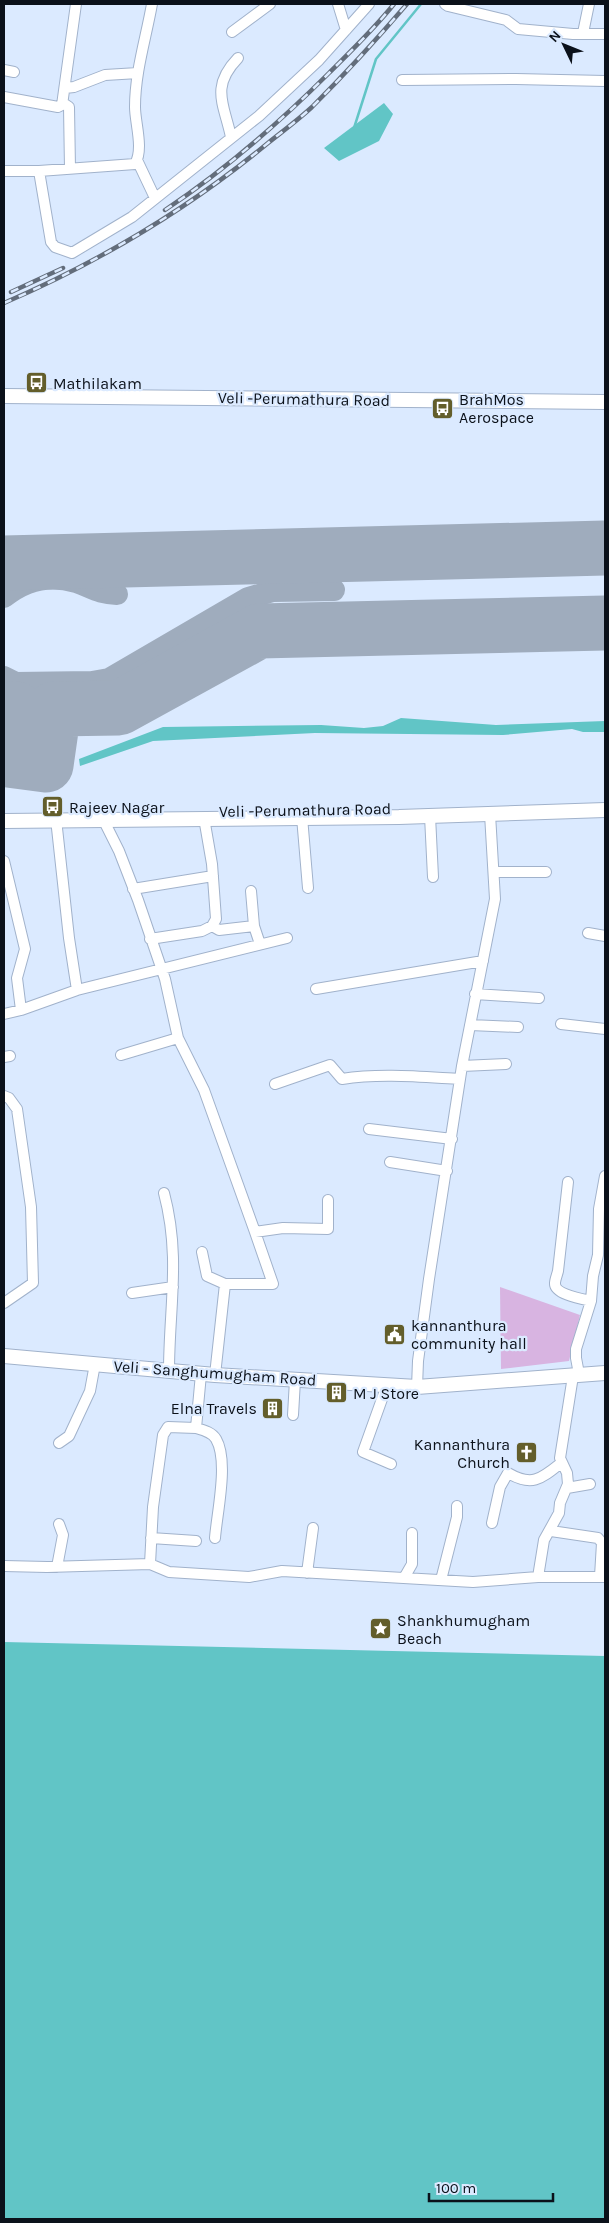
<svg xmlns="http://www.w3.org/2000/svg" width="609" height="2223" viewBox="0 0 609 2223" font-family="Karla,sans-serif">
<style>
.green{fill:#d8b4e1}
.water{fill:#61c5c6}
.lines{fill:none;stroke-linecap:round;stroke-linejoin:round}
.stream{stroke:#61c5c6;stroke-width:2.5}
.taxiway{stroke:#9facbd;stroke-width:22}
.runway{stroke:#9facbd;stroke-width:55}
.minor-casing{stroke:#a1b2cb;stroke-width:12}
.secondary-casing{stroke:#a1b2cb;stroke-width:16}
.minor{stroke:#fff;stroke-width:10}
.secondary{stroke:#fff;stroke-width:14}
.rail-casing{stroke:#636d7b;stroke-width:4.5}
.rail{stroke:#dbeaff;stroke-width:2.5;stroke-dasharray:8;stroke-linecap:butt}
.labels{text-anchor:middle;dominant-baseline:central;stroke-width:4.5;stroke-linejoin:round;paint-order:stroke}
.poi-label{font-size:16px;fill:#0b111a;stroke:#dbeaff;text-anchor:start}
.street-label{font-size:16px;fill:#0b111a;stroke:#dbeaff}
</style>
<rect width="100%" height="100%" fill="#dbeaff"/>
<!-- green -->
<path class="green" d="M500 1287 580 1315 569 1361 501 1369Z"/>
<!-- water -->
<path class="water" d="M384 103 393 114 379 141 339 161 324 148Z
M401 718 496 725 605 721V732H583L572 729 503 735 315 733 153 741 80 766 79 759 163 727 321 725 364 728 383 726Z
M4 1642 605 1656V2219H4Z"/>
<g class="lines">
<!-- stream -->
<path class="stream" d="M354 128 376 59 421 4"/>
<!-- taxiway -->
<path class="taxiway" d="M4 597C25 580 50 574 76 582 93 588 98 593 117 594
M4 677 16 683 92 682 109 679 248 598 273 591 334 590"/>
<!-- runway -->
<path class="runway" d="M4 563 605 548
M4 710 16 709 8 760 46 765 54 709 119 708 259 631 605 623"/>
<defs>
<path id="minor" d="M338 4 346 30
M445 4 448 6 506 20 518 29 573 34H605
M232 32 270 4
M583 33 589 4
M4 70 14 72
M402 80 516 79 605 81
M65 88 74 87 105 75 138 73
M4 97 58 107 62 105 76 4
M63 103 69 107 70 169
M231 137C224 104 210 87 238 58
M137 160 155 198
M4 171H39L51 242 55 247 72 253 132 217 259 116 319 60 369 4
M39 171 135 164C144 149 135 123 135 107 135 72 146 38 152 4
M430 816 433 877
M302 817 308 888
M56 819 69 938 77 990
M103 819 119 851 138 900 165 979 178 1038 204 1090 255 1232 283 1228 328 1229V1200
M4 861 25 949 17 978 21 1010
M494 872H546
M133 889 213 876
M251 891 254 926 260 944
M212 926 219 930 254 926
M588 933 605 936
M150 939 202 931 212 926 216 919 212 864 204 818
M316 989 483 961
M475 994 539 998
M4 1014 21 1010 77 990 287 938
M561 1024 605 1029
M470 1025 518 1027
M121 1055 178 1038
M4 1057 10 1056
M462 1066 506 1064
M275 1084 330 1065 342 1079C380 1073 422 1077 460 1079
M4 1096 9 1098 17 1109 31 1207 33 1283 4 1303
M369 1129 452 1139
M390 1162 447 1171
M568 1182 558 1271C557 1275 555 1280 555 1283 554 1294 582 1299 591 1301
M164 1193C181 1257 169 1308 169 1371
M202 1252 207 1276 225 1284
M132 1293 173 1287
M201 1374 196 1428 168 1427 163 1435 153 1507 150 1564 169 1572 249 1577 282 1571 473 1582 538 1577H605
M579 1374 576 1358V1349L591 1301 593 1276 598 1255 599 1209 605 1176
M215 1375 225 1284H273L255 1232
M387 1385 363 1452 391 1464
M417 1387 418 1361 429 1279 462 1066 495 899 490 814
M293 1415 295 1380
M196 1428C203 1430 212 1432 216 1439 229 1461 217 1512 215 1538
M59 1443 69 1436 90 1391 95 1364
M567 1488 590 1484
M492 1523 500 1487 508 1473C532 1487 541 1479 561 1463
M551 1531 598 1538 602 1543 600 1576
M151 1538 196 1541
M4 1566 47 1567 150 1564
M57 1567 63 1535 59 1524
M307 1573 313 1528
M538 1577 544 1540 559 1513 560 1503 568 1484 567 1473 560 1458 573 1376
M404 1578 412 1564V1533
M441 1580 457 1517V1506"/>
<path id="secondary" d="M4 396 605 402
M4 821 399 817 605 810
M4 1356 215 1375 417 1387 605 1373"/>
</defs>
<!-- minor casing -->
<use href="#minor" class="minor-casing"/>
<!-- secondary casing -->
<use href="#secondary" class="secondary-casing"/>
<!-- minor -->
<use href="#minor" class="minor"/>
<!-- secondary -->
<use href="#secondary" class="secondary"/>
<defs>
<path id="rail" d="M165 210C225 170 278 124 329 73 351 51 374 29 394 4
M11 292 63 268
M4 303C99 262 188 209 268 143 283 131 298 120 312 107 345 74 377 39 407 4"/>
</defs>
<!-- rail casing -->
<use href="#rail" class="rail-casing"/>
<!-- rail -->
<use href="#rail" class="rail"/>
</g>
<!-- icons -->
<defs>
<symbol id="bus-square" viewBox="-11 -11 22 22"><rect x="-9" y="-9" width="18" height="18" rx="4" fill="#635e2b" stroke="#dbeaff"/><path d="M-5-6H5V4H4V6H2V4H-2V6H-4V4H-5ZM-3.5-4V0h7V-4ZM-3.5 1.2v1.5H-2V1.2ZM2 1.2v1.5H3.5V1.2Z" fill="#fff"/></symbol>
<symbol id="civic-square" viewBox="-11 -11 22 22"><rect x="-9" y="-9" width="18" height="18" rx="4" fill="#635e2b" stroke="#dbeaff"/><path d="M-.6-6.5H3V-4.5H.6V-3L4-1V1h2V6H-6V1h2V-1L-.6-3ZM-1.2 2.5V6h2.4V2.5Z" fill="#fff"/></symbol>
<symbol id="building-square" viewBox="-11 -11 22 22"><rect x="-9" y="-9" width="18" height="18" rx="4" fill="#635e2b" stroke="#dbeaff"/><path d="M-4-6H4V6H1V3H-1V6H-4ZM-2.5-4.3h1.7v1.8h-1.7ZM.8-4.3h1.7v1.8H.8ZM-2.5-1h1.7V.8h-1.7ZM.8-1h1.7V.8H.8Z" fill="#fff"/></symbol>
<symbol id="church-square" viewBox="-11 -11 22 22"><rect x="-9" y="-9" width="18" height="18" rx="4" fill="#635e2b" stroke="#dbeaff"/><path d="M-1.2-6h2.4v3.5h3.3v2.4h-3.3V6h-2.4V-.1h-3.3v-2.4h3.3Z" fill="#fff"/></symbol>
<symbol id="sight-square" viewBox="-11 -11 22 22"><rect x="-9" y="-9" width="18" height="18" rx="4" fill="#635e2b" stroke="#dbeaff"/><path d="M0-6L1.8-2.2L6-1.7L2.9 1.2L3.7 5.4L0 3.3L-3.7 5.4L-2.9 1.2L-6-1.7L-1.8-2.2Z" fill="#fff"/></symbol>
</defs>
<g fill-rule="evenodd">
<use href="#bus-square" x="24" y="370" width="25" height="25"/>
<use href="#bus-square" x="430" y="396" width="25" height="25"/>
<use href="#bus-square" x="40" y="794" width="25" height="25"/>
<use href="#civic-square" x="382" y="1322" width="25" height="25"/>
<use href="#building-square" x="324" y="1380" width="25" height="25"/>
<use href="#building-square" x="260" y="1396" width="25" height="25"/>
<use href="#church-square" x="514" y="1440" width="25" height="25"/>
<use href="#sight-square" x="368" y="1616" width="25" height="25"/>
</g>
<g class="labels">
<!-- poi labels -->
<g class="poi-label">
<text x="53" y="383">Mathilakam</text>
<text x="459" y="399">BrahMos<tspan x="459" dy="18">Aerospace</tspan></text>
<text x="69" y="807">Rajeev Nagar</text>
<text x="411" y="1325">kannanthura<tspan x="411" dy="18">community hall</tspan></text>
<text x="353" y="1393">M J Store</text>
<text x="257" y="1408" text-anchor="end">Elna Travels</text>
<text x="510" y="1444" text-anchor="end">Kannanthura<tspan x="510" dy="18">Church</tspan></text>
<text x="397" y="1620">Shankhumugham<tspan x="397" dy="18">Beach</tspan></text>
</g>
<!-- street labels -->
<g class="street-label">
<text transform="translate(304 399) rotate(1)">Veli -Perumathura Road</text>
<text transform="translate(305 810) rotate(-1)">Veli -Perumathura Road</text>
<text transform="translate(215 1373) rotate(4)">Veli - Sanghumugham Road</text>
</g>
</g>
<!-- border -->
<rect width="609" height="2223" fill="none" stroke="#0b111a" stroke-width="10"/>
<!-- north arrow -->
<g transform="translate(564 45) rotate(313)" stroke="#dbeaff" stroke-width="4" paint-order="stroke">
<path d="M0-4L9 19L0 12L-9 19Z" fill="#0b111a"/>
<text y="-8" font-size="14" font-weight="bold" text-anchor="middle" fill="#0b111a">N</text>
</g>
<!-- scale -->
<path d="M429 2193v8h124v-8" fill="none" stroke="#0b111a" stroke-width="2.5"/>
<text x="436" y="2193" font-size="15" fill="#0b111a" stroke="#dbeaff" stroke-width="4" paint-order="stroke">100 m</text>
</svg>
